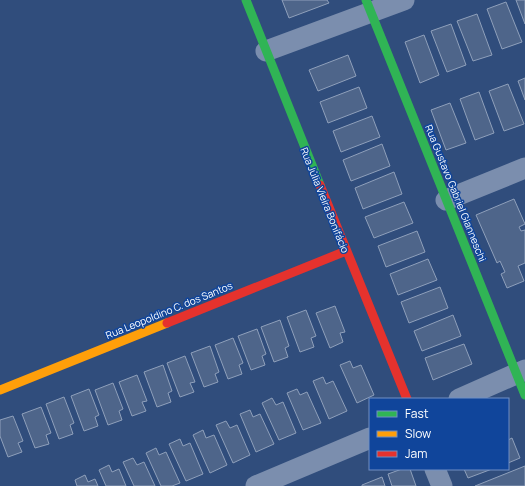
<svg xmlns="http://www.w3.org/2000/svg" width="525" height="486" viewBox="0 0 525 486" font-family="Manrope,sans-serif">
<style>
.building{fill:#4e658a;stroke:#8fa0bb}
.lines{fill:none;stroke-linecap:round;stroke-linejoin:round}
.street{stroke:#7b8eae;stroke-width:21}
.fast{stroke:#30b455;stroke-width:9}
.slow{stroke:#ff9f0a;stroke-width:9}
.jam{stroke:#e5322d;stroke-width:9}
.labels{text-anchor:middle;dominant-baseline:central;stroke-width:3;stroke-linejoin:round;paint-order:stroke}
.street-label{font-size:10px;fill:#fff;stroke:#10459b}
</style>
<rect width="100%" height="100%" fill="#304d7c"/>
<!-- building -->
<path class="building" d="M282 0H327L329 3 289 18Z
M516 0H525V24Z
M506 2 522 42 502 49 487 9Z
M477 14 492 55 473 61 457 21Z
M451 24 466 65 447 72 431 31Z
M424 35 439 75 420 83 405 42Z
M348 55 356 76 318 91 309 70Z
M525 78V100L518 81Z
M508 84 524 124 504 131 489 91Z
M359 87 367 108 328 123 320 102Z
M479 92 494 133 475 140 460 99Z
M450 103 466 143 446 150 431 110Z
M372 116 380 137 341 152 333 131Z
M382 144 390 166 351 181 343 160Z
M394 172 402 194 363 209 355 188Z
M514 199 525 224 519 227 521 231 525 230V263L518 266 524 281 507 288 501 274 505 272 500 261 497 263 476 215Z
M404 202 413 223 374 238 365 217Z
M417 231 425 252 386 267 378 246Z
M428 259 437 280 398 295 390 274Z
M440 287 448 308 409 323 401 302Z
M335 306 345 332 340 333 343 342 330 348 316 313Z
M306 310 316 336 311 338 314 347 300 352 287 317Z
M453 315 461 336 422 351 414 331Z
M280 320 289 346 285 348 288 357 274 362 261 327Z
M257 329 266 354 262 356 265 365 251 370 238 336Z
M233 338 243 363 239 365 242 374 228 379 215 345Z
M464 344 472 364 433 380 425 358Z
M210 346 219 372 215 374 218 382 204 387 191 353Z
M185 356 195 382 190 383 194 392 180 397 167 363Z
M350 361 353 368 361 365 374 395 357 403 340 365Z
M163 365 172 391 168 393 171 402 157 407 144 372Z
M137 375 147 401 142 402 146 411 132 416 119 382Z
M323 377 326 384 333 381 347 411 329 419 313 381Z
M113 383 123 409 119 411 122 420 108 425 95 390Z
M89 389 99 415 95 417 98 426 84 431 71 396Z
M297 389 300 395 307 392 321 423 303 430 287 393Z
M64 397 74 423 70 425 73 434 59 439 46 404Z
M272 398 276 405 283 402 296 433 279 440 262 403Z
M41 407 51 433 46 435 49 444 35 448 22 414Z
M250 410 253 417 260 414 274 444 256 452 240 414Z
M13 416 23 441 18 443 22 452 8 457 0 436V420Z
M226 421 230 428 237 425 250 455 233 463 216 425Z
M203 430 206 438 214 435 227 465 210 473 193 435Z
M512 438 520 458 508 463V440Z
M180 439 183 446 190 443 203 474 186 481 169 444Z
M156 448 159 455 166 452 180 483 172 486H161L146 453Z
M133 458 137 465 144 462 155 486H134L123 462Z
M109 465 112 472 119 469 126 486H106L99 470Z
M525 466V486H475Z
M402 469H410L416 486H392L388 474Z
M464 469H492L468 478Z
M85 475 88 482 95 479 98 486H77L75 480Z
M382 477 385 486H362V485Z"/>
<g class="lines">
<!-- street -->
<path class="street" d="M266 51 404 0
M446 200 525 168
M459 399 525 370
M435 469 442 486
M256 486 370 438"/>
<!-- fast -->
<path class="fast" d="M246 0 320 185
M366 0 525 395"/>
<!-- slow -->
<path class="slow" d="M0 390 167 323"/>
<!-- jam -->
<path class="jam" d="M320 185 407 399
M167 323 346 251"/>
</g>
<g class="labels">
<!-- street labels -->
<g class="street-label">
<text transform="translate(456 193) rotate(68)">Rua Gustavo Gabriel Gianneschi</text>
<text transform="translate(325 200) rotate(68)">Rua Júlia Vieira Bonifácio</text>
<text transform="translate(169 310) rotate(-22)">Rua Leopoldino C. dos Santos</text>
</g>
</g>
<!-- legend -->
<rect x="369" y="398" width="140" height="72" fill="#10459b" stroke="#708fc3"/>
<rect x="377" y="411" width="20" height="6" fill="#30b455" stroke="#708fc3"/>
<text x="405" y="418" font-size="12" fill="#ffffff">Fast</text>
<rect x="377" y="431" width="20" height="6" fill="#ff9f0a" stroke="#708fc3"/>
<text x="405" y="438" font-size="12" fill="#ffffff">Slow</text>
<rect x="377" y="451" width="20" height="6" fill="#e5322d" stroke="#708fc3"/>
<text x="405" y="458" font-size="12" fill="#ffffff">Jam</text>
</svg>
